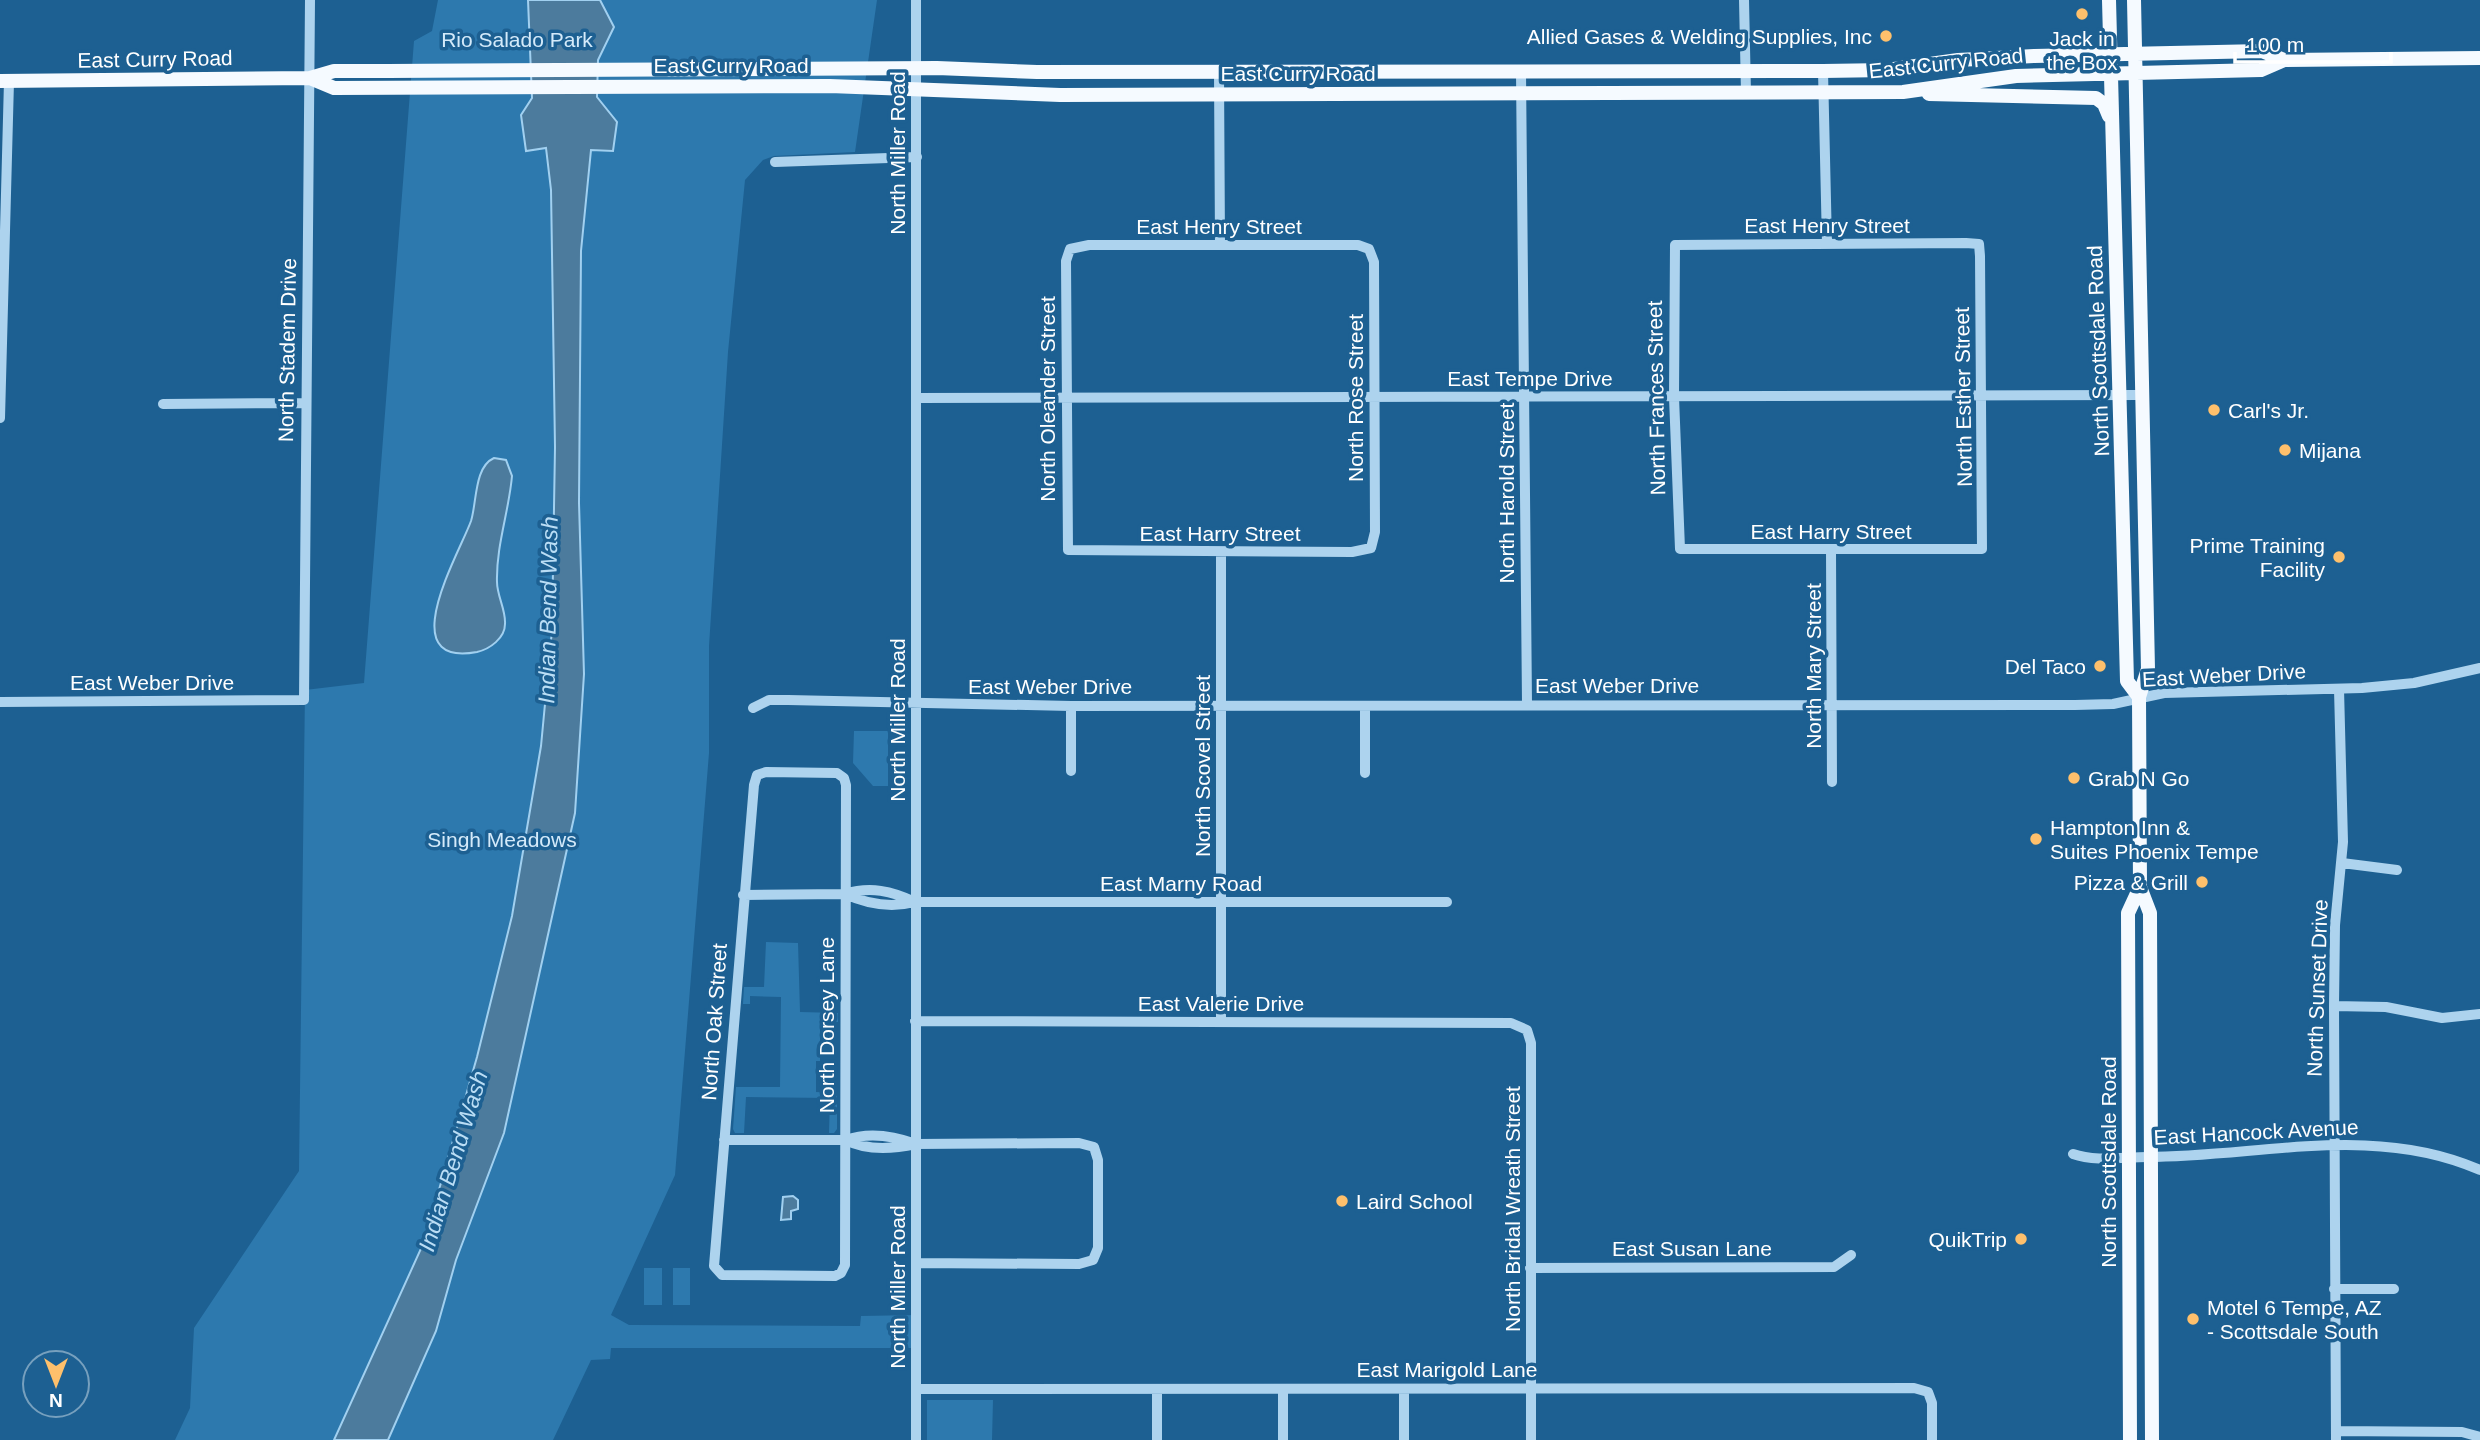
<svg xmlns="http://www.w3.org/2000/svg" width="2480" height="1440" viewBox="0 0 2480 1440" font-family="Helvetica,sans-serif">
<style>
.green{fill:#2d79ae}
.water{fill:#4c7b9d;stroke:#a1d0f0;stroke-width:2}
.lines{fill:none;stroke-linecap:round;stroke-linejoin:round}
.minor{stroke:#add3ee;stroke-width:10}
.major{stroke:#f5faff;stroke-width:14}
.poi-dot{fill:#fec06c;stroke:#1d6092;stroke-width:2.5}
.labels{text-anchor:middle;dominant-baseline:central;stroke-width:7;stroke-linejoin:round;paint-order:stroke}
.poi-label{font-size:21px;fill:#fff;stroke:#1d6092;text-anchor:start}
.park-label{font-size:21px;fill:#d4eafa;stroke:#1d6092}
.street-label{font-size:21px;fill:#fff;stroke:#1d6092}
.water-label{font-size:23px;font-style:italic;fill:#baddf5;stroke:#1d6092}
</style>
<rect width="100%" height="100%" fill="#1d6092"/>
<!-- green -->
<path class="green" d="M438 0H877L855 152 774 156 763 160 745 180 728 352 709 646V753L675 1175 611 1315 629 1325 860 1326 861 1316 916 1315V1348H611L610 1359 591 1360 553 1440H175L190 1408 194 1328 299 1171 305 690 364 683 414 41 432 31Z
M854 731H888V786H873L853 763Z
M766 942 798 943 800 1012 838 1013V1022L820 1023V1061H816V1092L837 1093V1129L834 1133H829L830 1098 746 1097 744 1133H735L733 1129 736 1087H780L781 997 750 996V1004H743L744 987H764Z
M644 1268H662V1305H644Z
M673 1268H690V1305H673Z
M927 1400H993L992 1440H927Z"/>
<!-- water -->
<path class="water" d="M528 0H600L614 27 598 60 597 97 617 122 613 151 591 150 581 251 579 503 584 674 575 813 504 1133 456 1260 436 1331 388 1440H334L424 1242 477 1057 512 916 541 746 552 630 555 447 551 190 546 148 526 151 521 115 532 98Z
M494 458 506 460 512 476C509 511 496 546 497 582 497 596 506 610 505 624 505 638 490 649 477 652 391 668 460 552 471 521 477 502 474 467 494 458Z
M793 1196 798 1200V1209L791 1211V1219L781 1220 783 1197Z"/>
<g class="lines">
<!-- minor -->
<path class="minor" d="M1744 0 1746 93
M1823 71 1827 244
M1219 72 1220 245
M1521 72 1527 704
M775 162 917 157
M1966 243 1979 244 1980 256 1982 549H1680L1674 397 1675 245Z
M1089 245H1358L1369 249 1374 262 1375 532 1371 548 1352 552 1068 550 1066 261 1070 249Z
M918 398 2143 395
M163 404 305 403
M0 418 9 81
M1831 550 1832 782
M1221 552V1022
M0 702 304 700 310 0
M753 708 769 700H788L1071 706 2075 705 2113 704 2164 693 2362 688 2414 683 2480 668
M1071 771V706
M766 772 837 773 844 778 846 785 845 1265 841 1273 835 1276 722 1275 714 1266 754 785 757 775Z
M1365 773V707
M2342 863 2397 870
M845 894C867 904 892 908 915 902H1447
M743 895 845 894C870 886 892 891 915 902
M2334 1006 2386 1007 2442 1018 2480 1014
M915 1021 1511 1023 1527 1030 1531 1043V1440
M724 1140H846C868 1132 894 1136 916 1144
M846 1140C867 1151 893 1149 916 1144L1079 1143 1094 1147 1098 1160V1248L1093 1260 1079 1264 916 1263
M2073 1154C2095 1162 2124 1157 2147 1157 2259 1157 2373 1123 2480 1170
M1530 1268 1834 1267 1851 1255
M2334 1289H2394
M916 1389 1914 1388 1928 1392 1932 1403V1440
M1404 1389V1440
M2336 1431 2462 1432 2480 1437
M916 1440V0
M1157 1440V1389
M1283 1440V1389
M2336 1440 2334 1006 2335 925 2343 842 2339 689"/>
<!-- major -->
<path class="major" d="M2109 0 2127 681 2139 697
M2134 0 2148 669 2139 697 2140 887 2150 913 2152 1440
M310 78 334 88 830 86 1060 95 1903 92 2016 76 2261 70 2284 60 2480 58
M0 81 310 78 334 71H388L937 68 1037 72 1823 71 1887 70 1958 60 2034 56 2262 51 2284 60
M1929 94 2096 98 2104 104 2109 116
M2130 1440 2128 913 2140 887"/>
</g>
<!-- markers -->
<g class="poi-dot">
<circle cx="2082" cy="14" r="7"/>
<circle cx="1886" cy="36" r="7"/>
<circle cx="2214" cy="410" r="7"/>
<circle cx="2285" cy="450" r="7"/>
<circle cx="2339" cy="557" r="7"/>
<circle cx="2100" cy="666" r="7"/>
<circle cx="2074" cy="778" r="7"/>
<circle cx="2036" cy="839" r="7"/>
<circle cx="2202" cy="882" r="7"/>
<circle cx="1342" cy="1201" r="7"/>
<circle cx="2021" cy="1239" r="7"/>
<circle cx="2193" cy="1319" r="7"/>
</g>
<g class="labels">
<!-- poi labels -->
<g class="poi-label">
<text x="1872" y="36" text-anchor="end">Allied Gases &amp; Welding Supplies, Inc</text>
<text x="2082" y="38" text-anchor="middle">Jack in<tspan x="2082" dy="24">the Box</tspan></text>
<text x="2228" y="410">Carl's Jr.</text>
<text x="2299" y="450">Mijana</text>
<text x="2325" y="545" text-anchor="end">Prime Training<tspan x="2325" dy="24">Facility</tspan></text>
<text x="2086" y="666" text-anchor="end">Del Taco</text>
<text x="2088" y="778">Grab N Go</text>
<text x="2050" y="827">Hampton Inn &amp;<tspan x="2050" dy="24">Suites Phoenix Tempe</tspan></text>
<text x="2188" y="882" text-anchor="end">Pizza &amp; Grill</text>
<text x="1356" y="1201">Laird School</text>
<text x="2007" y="1239" text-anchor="end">QuikTrip</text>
<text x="2207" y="1307">Motel 6 Tempe, AZ<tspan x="2207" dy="24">- Scottsdale South</tspan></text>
</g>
<!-- park labels -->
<g class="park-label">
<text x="517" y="39">Rio Salado Park</text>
<text x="502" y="839">Singh Meadows</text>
</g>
<!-- street labels -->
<g class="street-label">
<text transform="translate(155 59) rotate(-1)">East Curry Road</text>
<text transform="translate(1946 63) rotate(-6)">East Curry Road</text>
<text x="731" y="65">East Curry Road</text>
<text x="1298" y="73">East Curry Road</text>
<text transform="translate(897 153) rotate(-90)">North Miller Road</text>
<text x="1827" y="225">East Henry Street</text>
<text x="1219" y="226">East Henry Street</text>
<text transform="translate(287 350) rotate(-89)">North Stadem Drive</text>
<text transform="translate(2098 351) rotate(-92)">North Scottsdale Road</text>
<text x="1530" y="378">East Tempe Drive</text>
<text transform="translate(1963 397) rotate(-91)">North Esther Street</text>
<text transform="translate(1355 398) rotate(-90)">North Rose Street</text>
<text transform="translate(1656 398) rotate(-91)">North Frances Street</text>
<text transform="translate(1047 399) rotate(-90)">North Oleander Street</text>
<text transform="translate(1506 493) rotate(-90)">North Harold Street</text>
<text x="1831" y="531">East Harry Street</text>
<text x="1220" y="533">East Harry Street</text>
<text transform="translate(1813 666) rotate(-90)">North Mary Street</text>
<text transform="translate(2224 675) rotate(-3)">East Weber Drive</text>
<text x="152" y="682">East Weber Drive</text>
<text x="1617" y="685">East Weber Drive</text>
<text x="1050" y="686">East Weber Drive</text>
<text transform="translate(897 720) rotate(-90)">North Miller Road</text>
<text transform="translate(1202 766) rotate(-90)">North Scovel Street</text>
<text x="1181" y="883">East Marny Road</text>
<text transform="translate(2317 988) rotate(-88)">North Sunset Drive</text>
<text x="1221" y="1003">East Valerie Drive</text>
<text transform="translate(714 1022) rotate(-86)">North Oak Street</text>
<text transform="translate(826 1025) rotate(-90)">North Dorsey Lane</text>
<text transform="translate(2256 1132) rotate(-3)">East Hancock Avenue</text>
<text transform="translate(2108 1162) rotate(-90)">North Scottsdale Road</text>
<text transform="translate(1512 1209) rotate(-90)">North Bridal Wreath Street</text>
<text x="1692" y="1248">East Susan Lane</text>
<text transform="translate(897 1287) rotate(-90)">North Miller Road</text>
<text x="1447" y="1369">East Marigold Lane</text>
</g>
<!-- water labels -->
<g class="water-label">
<text transform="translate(548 610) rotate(-89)">Indian Bend Wash</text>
<text transform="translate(453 1161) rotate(-73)">Indian Bend Wash</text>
</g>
</g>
<!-- north arrow -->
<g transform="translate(56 1384) rotate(180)"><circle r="33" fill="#1d6092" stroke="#77a0be" stroke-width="2"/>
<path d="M0-5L12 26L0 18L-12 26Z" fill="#fec06c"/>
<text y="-10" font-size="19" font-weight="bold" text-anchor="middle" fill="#ffffff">N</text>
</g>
<!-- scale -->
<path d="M2235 52v10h156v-10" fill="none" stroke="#ffffff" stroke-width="3.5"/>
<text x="2246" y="52" font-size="21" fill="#ffffff" stroke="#1d6092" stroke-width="5" paint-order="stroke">100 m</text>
</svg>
